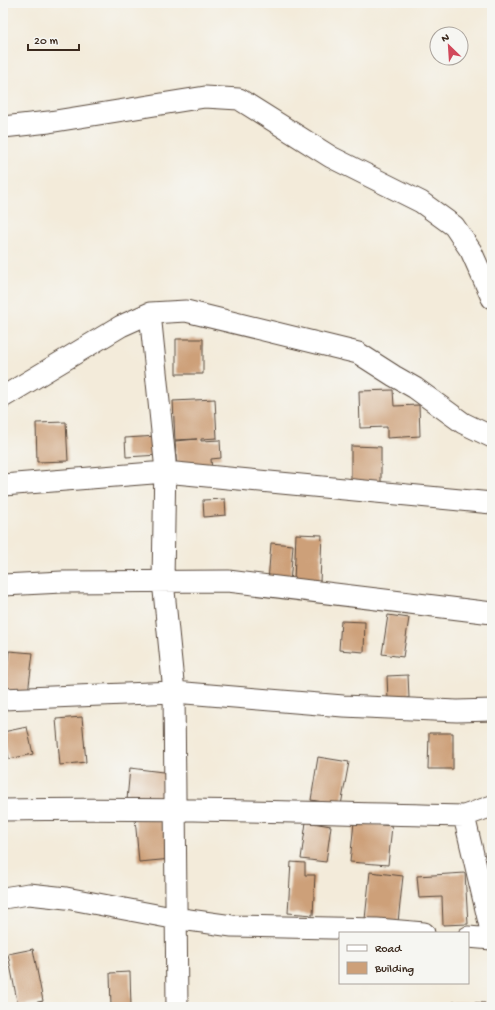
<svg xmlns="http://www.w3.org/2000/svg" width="495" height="1010" viewBox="0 0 495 1010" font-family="'Gochi Hand',sans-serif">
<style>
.building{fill:#cda079}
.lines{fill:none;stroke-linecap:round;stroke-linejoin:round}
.minor-casing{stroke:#57473a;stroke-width:23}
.minor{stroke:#fff;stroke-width:21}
</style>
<rect width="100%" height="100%" fill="#f6f6f2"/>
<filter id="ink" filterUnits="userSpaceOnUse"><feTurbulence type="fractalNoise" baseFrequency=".025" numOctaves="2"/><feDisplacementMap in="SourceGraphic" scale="8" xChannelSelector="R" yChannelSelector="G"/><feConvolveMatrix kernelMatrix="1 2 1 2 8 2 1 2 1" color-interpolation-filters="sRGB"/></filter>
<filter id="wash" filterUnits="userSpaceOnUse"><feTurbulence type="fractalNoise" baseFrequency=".012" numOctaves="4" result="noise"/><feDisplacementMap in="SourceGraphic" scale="16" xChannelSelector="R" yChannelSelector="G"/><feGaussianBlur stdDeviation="0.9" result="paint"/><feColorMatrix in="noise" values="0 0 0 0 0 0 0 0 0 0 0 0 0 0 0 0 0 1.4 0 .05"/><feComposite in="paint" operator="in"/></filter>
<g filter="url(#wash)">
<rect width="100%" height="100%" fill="#f3ebda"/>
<g id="blocks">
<!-- building -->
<path class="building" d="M176 339H203V374H176Z
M393 390 394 406 419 405 420 436 387 438V427L360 428 359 391Z
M215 399 217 438 201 439V441L220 440 221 458 211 459 212 471H177L175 441 197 439 175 440 173 401Z
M66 422 68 461 37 462 36 423Z
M158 436 159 455 126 457 125 438Z
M351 446 381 447V484H351Z
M225 499 226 515 204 517 203 500Z
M296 534 322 535 320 582 294 581Z
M271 543 293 545 290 584 268 582Z
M388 615 409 618 403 657 382 654Z
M341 621 365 622 364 652 339 650Z
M9 651 33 653 28 693 4 690Z
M408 675 409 698 388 700 387 676Z
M82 717 86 762 60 765 56 719Z
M27 727 33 754 9 759 3 732Z
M429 733H453V769H428Z
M318 757 349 762 341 805 311 800Z
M130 768 171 773 168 805 127 800Z
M168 815 172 859 139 862 135 818Z
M306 822 331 826 326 862 301 859Z
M354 822 392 826 388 865 350 862Z
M291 862 305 863V875H315L313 915 288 913Z
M370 872 403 876 398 922 365 919Z
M465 873 468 924 443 925 442 897 419 898 417 876Z
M33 949 43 1001 18 1006 8 954Z
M130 972 131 1007H111L110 973Z
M453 1002 485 1003V1007H453Z"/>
</g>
</g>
<g filter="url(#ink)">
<use href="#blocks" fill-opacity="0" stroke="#57473a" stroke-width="1"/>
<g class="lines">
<defs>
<path id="minor" d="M3 127 49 122 205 97 239 99 331 157 421 202 454 226 471 251 492 298
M150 313 165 461 163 581 174 692 177 1007
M3 397 121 326 150 313 186 311 358 353 394 376 415 388 463 423 492 437
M3 485 165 472 492 503
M3 585 62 582 228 581 492 613
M3 699 174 692 343 706 457 711 492 710
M3 810C157 807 310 813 464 816L492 935
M464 816 492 806
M3 898 29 894 66 898 167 917 232 926 377 929 424 933
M468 937 492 939"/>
</defs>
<!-- minor casing -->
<use href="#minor" class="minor-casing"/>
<!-- minor -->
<use href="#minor" class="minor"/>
</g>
</g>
<!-- margin -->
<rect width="495" height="1010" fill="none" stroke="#f6f6f2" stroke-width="16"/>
<!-- legend -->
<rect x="339" y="932" width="130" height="52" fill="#f6f6f2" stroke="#aba49d"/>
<rect x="347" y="945" width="20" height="6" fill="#ffffff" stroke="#aba49d"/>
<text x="375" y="952" font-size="12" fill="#3b2a1e">Road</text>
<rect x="347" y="962" width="20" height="12" fill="#cda079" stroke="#aba49d"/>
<text x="375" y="972" font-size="12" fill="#3b2a1e">Building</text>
<!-- north arrow -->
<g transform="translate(449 46) rotate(335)"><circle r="19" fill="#f6f6f2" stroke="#aba49d"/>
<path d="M0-3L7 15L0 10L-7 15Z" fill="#d1495b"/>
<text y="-6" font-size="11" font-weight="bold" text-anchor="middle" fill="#3b2a1e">N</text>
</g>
<!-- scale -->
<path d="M28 44v6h51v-6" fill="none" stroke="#3b2a1e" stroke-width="2"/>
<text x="34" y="44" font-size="12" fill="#3b2a1e" stroke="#f6f6f2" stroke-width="3" paint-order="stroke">20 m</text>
</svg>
